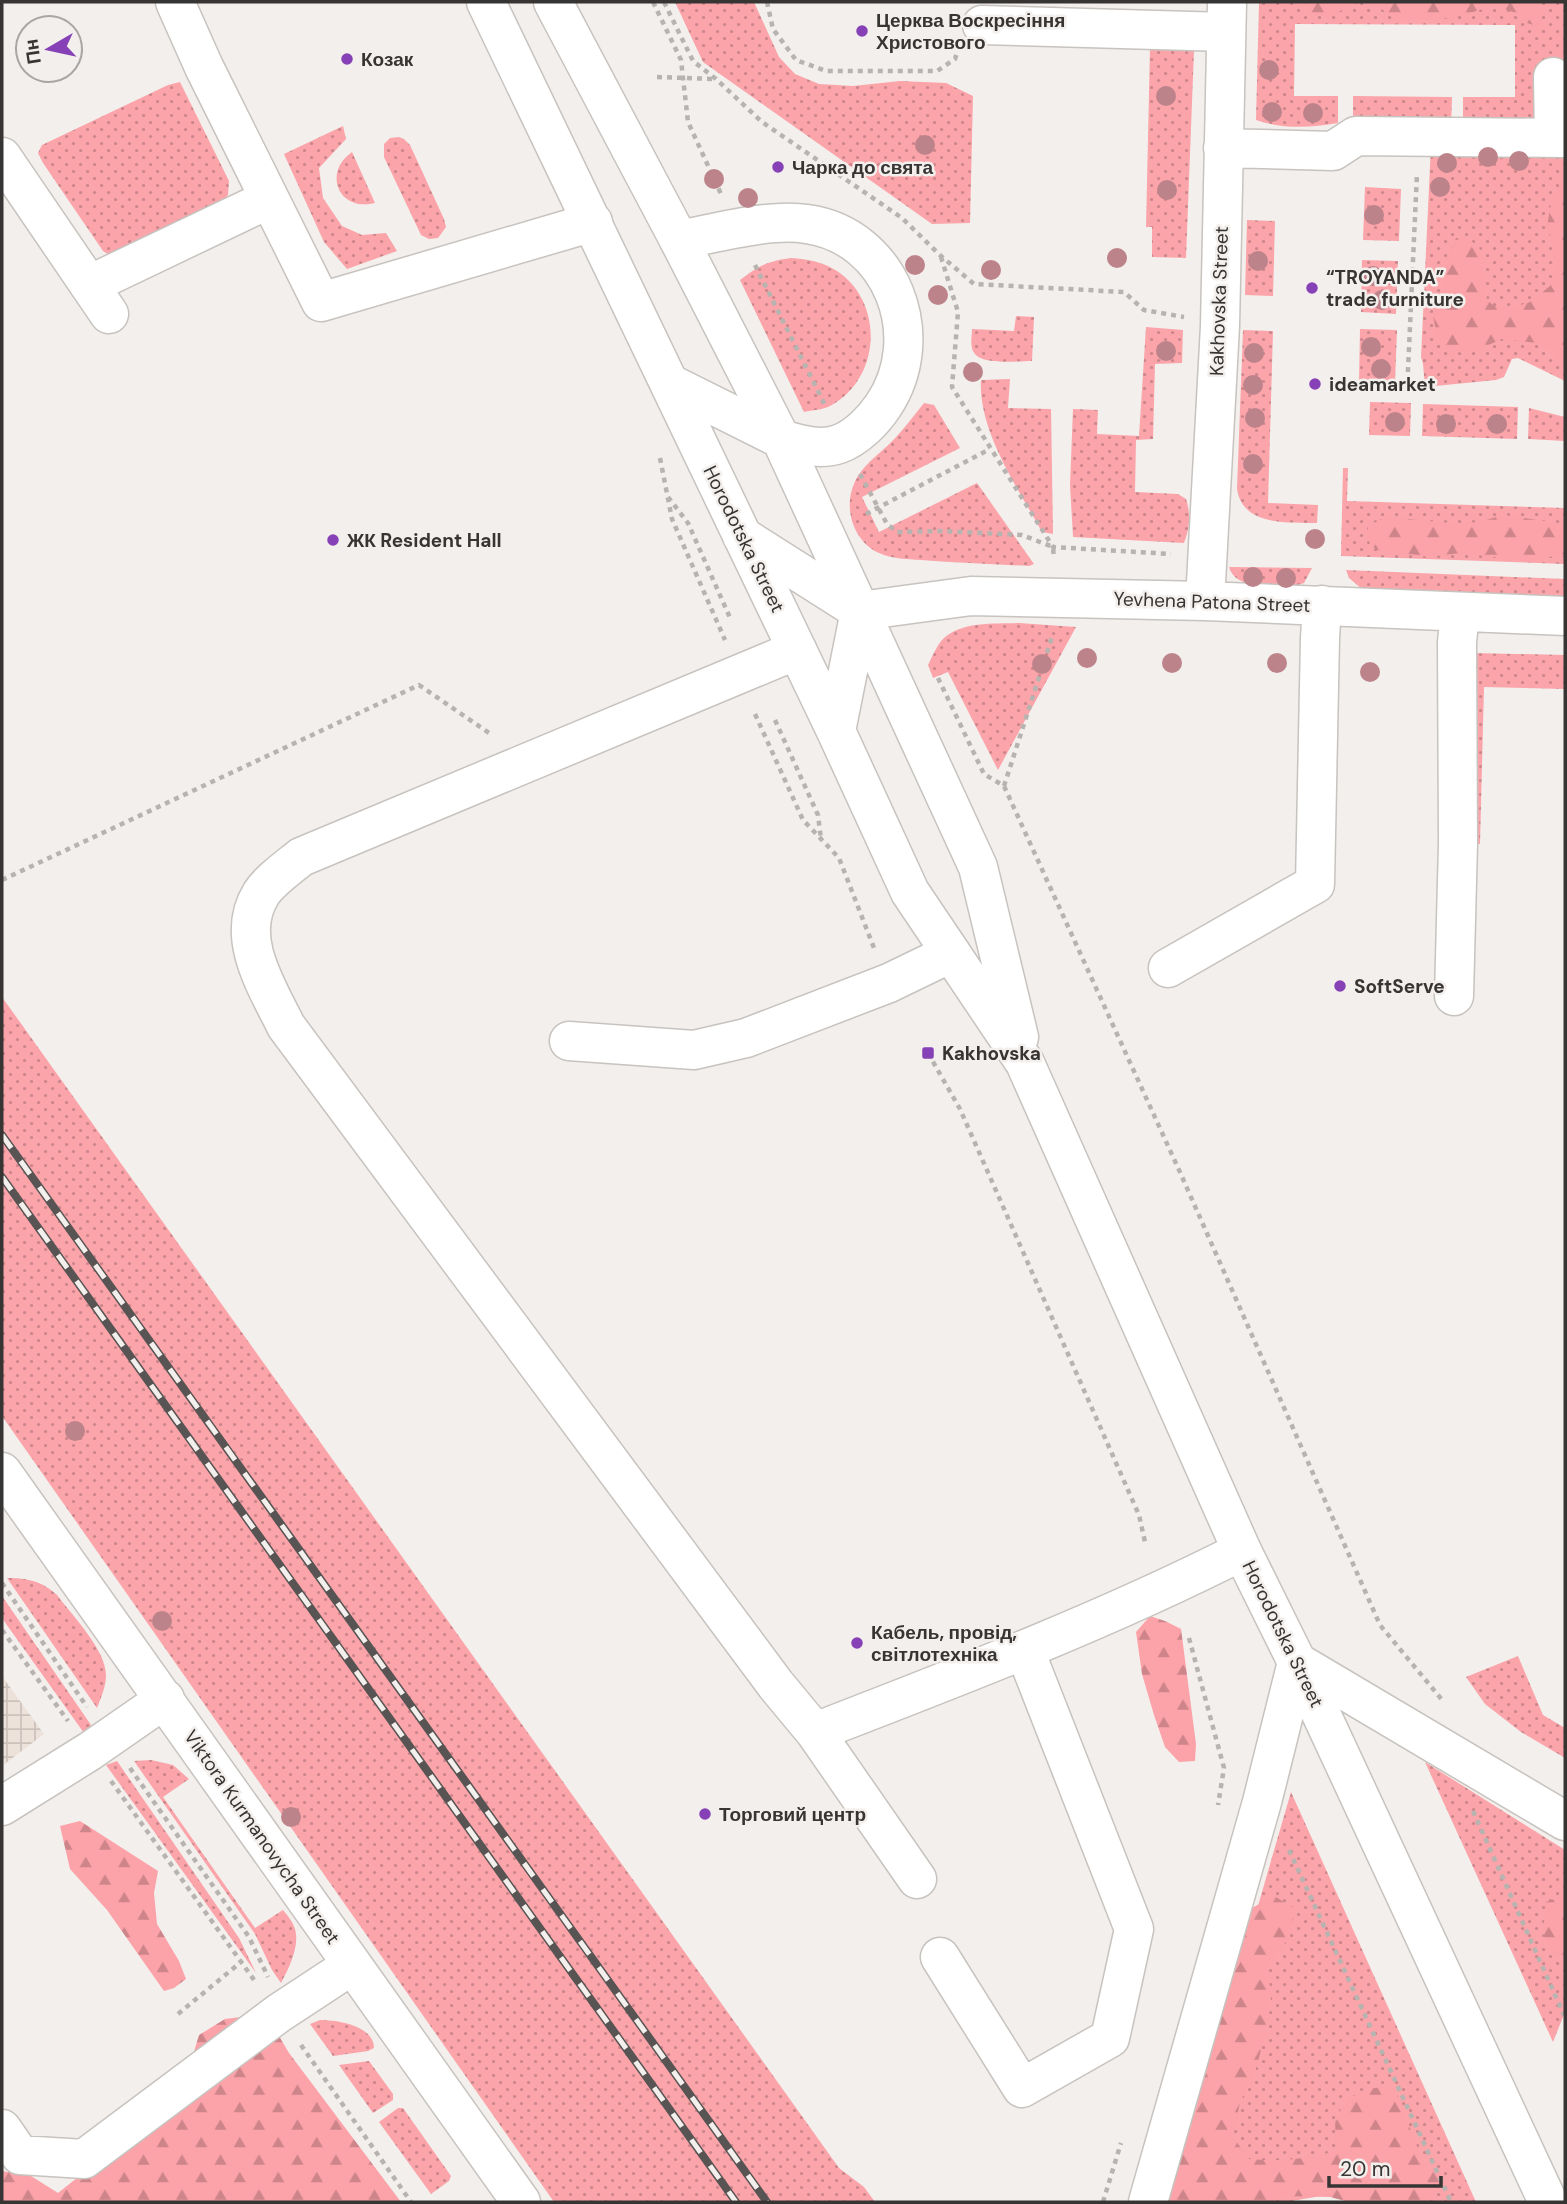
<svg xmlns="http://www.w3.org/2000/svg" width="1567" height="2204" viewBox="0 0 1567 2204" font-family="'DM Sans',sans-serif">
<style>
.industrial{fill:url(#industrial-grid)}
.grass{fill:url(#grass-dots)}
.forest{fill:url(#forest-firs)}
.lines{fill:none;stroke-linecap:round;stroke-linejoin:round}
.minor-casing{stroke:#c7c3bf;stroke-width:41}
.major-casing{stroke:#c7c3bf;stroke-width:41}
.path{stroke:#b6b3b0;stroke-width:4.5;stroke-dasharray:5 5;stroke-linecap:butt}
.minor{stroke:#fff;stroke-width:38}
.major{stroke:#fff;stroke-width:38}
.rail-casing{stroke:#575453;stroke-width:8}
.rail{stroke:#f3efec;stroke-width:5;stroke-dasharray:16;stroke-linecap:butt}
.tree{fill:#bd838b}
.poi-dot{fill:#8541b5;stroke:#f3efec;stroke-width:2.5}
.labels{text-anchor:middle;dominant-baseline:central;stroke-width:5;stroke-linejoin:round;paint-order:stroke}
.poi-label{font-size:19px;font-weight:bold;fill:#373534;stroke:#f3efec;text-anchor:start}
.street-label{font-size:19px;fill:#373534;stroke:#f3efec}
</style>
<defs>
<pattern id="industrial-grid" width="8" height="8" patternUnits="userSpaceOnUse" patternTransform="scale(1.75)"><rect width="8" height="8" fill="#ede2da"/><path d="M0 4h8M4 0v8" fill="none" stroke="#ccc2bc"/></pattern>
<pattern id="grass-dots" width="8" height="8" patternUnits="userSpaceOnUse" patternTransform="scale(1.75)"><rect width="8" height="8" fill="#fba4aa"/><path d="M2 2h.1M6 6h.1" fill="none" stroke="#cc868b" stroke-width="1.8" stroke-linecap="round"/></pattern>
<pattern id="forest-firs" width="22" height="20" patternUnits="userSpaceOnUse" patternTransform="scale(1.75)"><rect width="22" height="20" fill="#fca2a9"/><path d="M5 1l3.5 6h-7zM16 11l3.5 6h-7z" fill="#cd858a"/></pattern>
</defs>
<rect width="100%" height="100%" fill="#f3efec"/>
<!-- industrial -->
<path class="industrial" d="M2 1676 44 1734 2 1766Z"/>
<!-- grass -->
<path class="grass" d="M675 2H754L779 57 795 74 819 84 853 86 900 81 946 83 973 96 970 223 932 224 703 62Z
M1259 2H1565V105L1535 119 1463 127V97H1515V25L1295 24 1294 96H1338V123C1310 128 1282 129 1256 120Z
M1150 48 1194 50 1186 258 1152 257V227H1146Z
M180 82 229 181 228 195 218 206 114 258 103 251 43 163 38 153 42 145 168 85Z
M1353 96 1452 97 1451 127 1353 126Z
M343 126 346 139 319 168 323 198 342 226 362 235 386 233 397 251 347 269 324 242 284 154Z
M399 137 404 139 410 145 444 219 446 227 438 238 429 239 421 235 384 157V144L390 138Z
M1431 145 1565 152V381L1518 358 1512 359 1504 377 1496 380 1425 387 1423 364 1421 357Z
M352 152 375 203C339 212 322 173 352 152Z
M1365 187 1401 189 1399 241 1363 240Z
M1247 220 1275 221 1273 296 1245 295Z
M791 258C808 259 823 262 837 271 885 303 881 379 830 406 823 410 812 410 804 412L740 280C758 266 768 261 791 258Z
M1362 260 1398 261 1396 314 1361 312Z
M1016 316 1034 317 1032 361C1018 361 979 366 973 351 970 345 972 335 972 329L1014 331Z
M1146 327 1183 330 1182 363 1155 364 1153 439 1136 440 1135 492 1178 494 1186 499C1191 514 1190 528 1184 543L1073 537 1070 485 1073 409 1098 410 1097 434 1139 436Z
M1360 329 1397 330 1395 383 1359 382Z
M1243 330 1273 331 1268 503 1318 505 1317 523C1289 522 1243 527 1237 489Z
M1010 379 1008 408 1051 409 1053 534 1042 532C1018 488 978 431 981 380Z
M1370 402 1411 403 1410 436 1369 435Z
M924 403 934 405 960 448 862 497 879 532 977 483 1034 564 1029 566C993 564 957 563 921 560 907 559 892 559 879 553 854 542 843 509 854 484 862 464 883 452 897 436 906 426 915 414 924 403Z
M1423 404 1518 407 1517 439 1422 436Z
M1529 408 1565 417V441L1528 439Z
M1343 468H1348L1347 501 1565 508V564L1341 556Z
M1229 567 1312 568 1304 583 1298 585C1276 584 1236 592 1229 567Z
M1346 570 1565 579V596L1363 590 1349 578Z
M1019 623 1076 627 998 770 948 672 933 678 928 665C932 657 936 647 942 640 960 621 995 624 1019 623Z
M1473 653 1565 655V689L1484 687 1480 844H1468Z
M2 997 839 2168 864 2187 875 2202H554L2 1416Z
M7 1578C27 1578 42 1581 57 1595 72 1615 106 1650 106 1675 106 1687 101 1697 97 1708Z
M2 1596 91 1725 84 1733 4 1621 2 1617Z
M1518 1656 1543 1715 1565 1728V1758L1521 1732 1485 1704 1466 1677Z
M151 1760 173 1765 189 1779 163 1797 255 1928 283 1910C287 1915 293 1922 295 1929 300 1946 289 1968 281 1983L272 1970 255 1934 134 1761Z
M117 1761 239 1938 256 1973 106 1765Z
M1425 1762 1565 1850V2012L1553 2042Z
M1291 1792 1476 2202H1414L1333 2194 1286 2202H1172Z
M320 2020C338 2020 374 2026 374 2048L368 2051 333 2056 310 2024Z
M369 2061 393 2094V2100L373 2113 339 2065Z
M398 2108H403L451 2176 449 2181 431 2194 379 2122Z"/>
<!-- forest -->
<path class="forest" d="M1303 2H1361C1340 9 1317 29 1303 2Z
M1367 2H1541L1543 7 1540 27 1527 23 1513 12 1493 6 1456 17 1431 20 1401 19Z
M1565 173V365L1554 353 1538 343 1502 339 1475 351 1450 353 1437 335 1433 316 1445 280 1447 258 1456 238H1468L1481 250 1487 300 1494 306 1512 308 1530 302 1550 286 1555 263 1553 245 1547 227 1551 203Z
M1503 515 1565 524V554L1529 561 1460 553 1429 557 1410 554 1387 555 1371 546 1367 537 1368 526 1385 517 1461 524 1483 521Z
M1150 1616 1165 1621 1181 1629 1196 1744 1195 1761 1179 1762 1165 1747 1154 1715 1142 1674 1136 1632Z
M80 1821 158 1871 154 1893 157 1924 179 1961 186 1979 174 1988 164 1991 107 1910 70 1869 60 1826Z
M1565 1895V1959L1562 1955 1552 1954 1543 1933 1546 1902Z
M1274 1896 1294 1908C1293 1936 1287 1944 1267 1964L1271 1996 1268 2024 1254 2076 1240 2102 1233 2137 1249 2159C1280 2162 1307 2159 1336 2151L1335 2119 1348 2098 1374 2088 1394 2087 1422 2159 1443 2177 1437 2193 1427 2202H1349L1330 2197 1284 2196 1258 2202H1161L1250 1909Z
M249 2016 276 2031 289 2053 401 2202H2V2171L31 2176 58 2193 82 2174 189 2068 199 2035 225 2019Z"/>
<g class="lines">
<defs>
<path id="minor" d="M175 2 204 67 321 302 593 222
M982 25 1226 32
M1553 77 1554 137
M1223 148 1333 151 1356 136 1565 138
M2 157 109 314
M679 240C717 233 770 218 807 224 892 236 930 337 883 406 873 421 856 438 839 444 820 451 799 444 781 439
M89 285 269 199
M1205 601 1220 326 1227 2
M860 611 971 596 1205 601 1565 616
M797 650 301 857C289 867 269 881 261 894 234 937 267 987 286 1026L776 1685 815 1732C960 1676 1104 1621 1242 1551
M1168 968 1315 884 1320 638 1322 605
M1454 996 1458 843 1457 642 1460 613
M569 1041 694 1050 746 1038 889 983 951 953
M2 1472 521 2202
M815 1732 917 1879
M2 1806 90 1751 165 1699
M940 1957 1022 2088 1110 2038 1134 1929 1025 1651
M2 2129 20 2155 84 2159 279 2013 352 1965"/>
<path id="major" d="M486 2 836 731 910 892 1025 1063 1242 1551 1297 1662 1548 2202
M553 2 679 240 781 439 978 867 1019 1037
M669 383 781 439
M742 536 860 611
M836 731 860 611
M1297 1662 1565 1821
M1148 2202 1262 1802 1297 1662"/>
</defs>
<!-- minor casing -->
<use href="#minor" class="minor-casing"/>
<!-- major casing -->
<use href="#major" class="major-casing"/>
<!-- path -->
<path class="path" d="M653 2 681 60 688 122 721 194
M664 2 693 61 716 79 762 122 902 218 941 256 974 284 1124 292 1144 310 1184 317
M767 2 773 29 796 60 826 71H937L955 59 957 53
M657 77 715 79
M941 257 958 312 952 387 1053 547 1171 554
M755 265 826 407
M1407 392 1417 173
M660 458 672 519 725 640
M860 474 887 524 897 532 943 531 1022 535 1053 547 1054 559
M668 497 688 523 731 620
M866 514 990 449
M938 678 984 774 1004 786 1179 1170 1380 1625 1443 1701
M755 714 803 820 839 858 874 948
M775 720 818 815 821 839
M1004 786 1052 637
M2 880 419 685 492 735
M928 1053 960 1109 1139 1515 1145 1542
M2 1583 87 1707
M2 1630 68 1721
M1189 1638 1224 1768 1218 1805
M130 1768 249 1937 268 1977
M111 1781 257 1984
M1473 1811 1564 2015
M1289 1850 1451 2202
M178 2014 241 1962
M301 2045 411 2202
M1103 2202 1121 2143"/>
<!-- minor -->
<use href="#minor" class="minor"/>
<!-- major -->
<use href="#major" class="major"/>
<defs>
<path id="rail" d="M2 1135 767 2202
M2 1177 736 2202"/>
</defs>
<!-- rail casing -->
<use href="#rail" class="rail-casing"/>
<!-- rail -->
<use href="#rail" class="rail"/>
</g>
<!-- trees -->
<g class="tree">
<circle cx="1269" cy="70" r="10"/>
<circle cx="1166" cy="96" r="10"/>
<circle cx="1272" cy="112" r="10"/>
<circle cx="1313" cy="113" r="10"/>
<circle cx="925" cy="145" r="10"/>
<circle cx="1488" cy="157" r="10"/>
<circle cx="1519" cy="161" r="10"/>
<circle cx="1447" cy="163" r="10"/>
<circle cx="714" cy="179" r="10"/>
<circle cx="1440" cy="187" r="10"/>
<circle cx="1167" cy="190" r="10"/>
<circle cx="748" cy="198" r="10"/>
<circle cx="1374" cy="215" r="10"/>
<circle cx="1117" cy="258" r="10"/>
<circle cx="1258" cy="261" r="10"/>
<circle cx="915" cy="265" r="10"/>
<circle cx="991" cy="270" r="10"/>
<circle cx="1373" cy="276" r="10"/>
<circle cx="938" cy="295" r="10"/>
<circle cx="1382" cy="300" r="10"/>
<circle cx="1371" cy="347" r="10"/>
<circle cx="1166" cy="351" r="10"/>
<circle cx="1254" cy="353" r="10"/>
<circle cx="1381" cy="369" r="10"/>
<circle cx="973" cy="372" r="10"/>
<circle cx="1253" cy="385" r="10"/>
<circle cx="1255" cy="418" r="10"/>
<circle cx="1395" cy="422" r="10"/>
<circle cx="1446" cy="424" r="10"/>
<circle cx="1497" cy="424" r="10"/>
<circle cx="1253" cy="464" r="10"/>
<circle cx="1315" cy="539" r="10"/>
<circle cx="1253" cy="577" r="10"/>
<circle cx="1286" cy="578" r="10"/>
<circle cx="1087" cy="658" r="10"/>
<circle cx="1172" cy="663" r="10"/>
<circle cx="1277" cy="663" r="10"/>
<circle cx="1042" cy="664" r="10"/>
<circle cx="1370" cy="672" r="10"/>
<circle cx="75" cy="1431" r="10"/>
<circle cx="162" cy="1621" r="10"/>
<circle cx="291" cy="1817" r="10"/>
</g>
<!-- markers -->
<g class="poi-dot">
<circle cx="862" cy="31" r="7"/>
<circle cx="347" cy="59" r="7"/>
<circle cx="778" cy="167" r="7"/>
<circle cx="1312" cy="288" r="7"/>
<circle cx="1315" cy="384" r="7"/>
<circle cx="333" cy="540" r="7"/>
<circle cx="1340" cy="986" r="7"/>
<rect x="921" y="1046" width="14" height="14" rx="3.5"/>
<circle cx="857" cy="1643" r="7"/>
<circle cx="705" cy="1814" r="7"/>
</g>
<g class="labels">
<!-- poi labels -->
<g class="poi-label">
<text x="876" y="20">Церква Воскресіння<tspan x="876" dy="22">Христового</tspan></text>
<text x="361" y="59">Козак</text>
<text x="792" y="167">Чарка до свята</text>
<text x="1326" y="277">“TROYANDA”<tspan x="1326" dy="22">trade furniture</tspan></text>
<text x="1329" y="384">ideamarket</text>
<text x="347" y="540">ЖК Resident Hall</text>
<text x="1354" y="986">SoftServe</text>
<text x="942" y="1053">Kakhovska</text>
<text x="871" y="1632">Кабель, провід,<tspan x="871" dy="22">світлотехніка</tspan></text>
<text x="719" y="1814">Торговий центр</text>
</g>
<!-- street labels -->
<g class="street-label">
<text transform="translate(1219 301) rotate(-88)">Kakhovska Street</text>
<text transform="translate(744 539) rotate(64)">Horodotska Street</text>
<text transform="translate(1212 602) rotate(2)">Yevhena Patona Street</text>
<text transform="translate(1283 1634) rotate(64)">Horodotska Street</text>
<text transform="translate(262 1837) rotate(55)">Viktora Kurmanovycha Street</text>
</g>
</g>
<!-- border -->
<rect width="1567" height="2204" fill="none" stroke="#373534" stroke-width="7"/>
<!-- north arrow -->
<g transform="translate(49 49) rotate(261)"><circle r="33" fill="#f3efec" stroke="#a8a5a2" stroke-width="2"/>
<path d="M0-5L12 26L0 18L-12 26Z" fill="#8541b5"/>
<text y="-10" font-size="19" font-weight="bold" text-anchor="middle" fill="#373534">Пн</text>
</g>
<!-- scale -->
<path d="M1329 2176v10h112v-10" fill="none" stroke="#373534" stroke-width="3.5"/>
<text x="1340" y="2176" font-size="21" fill="#373534" stroke="#f3efec" stroke-width="5" paint-order="stroke">20 m</text>
</svg>
